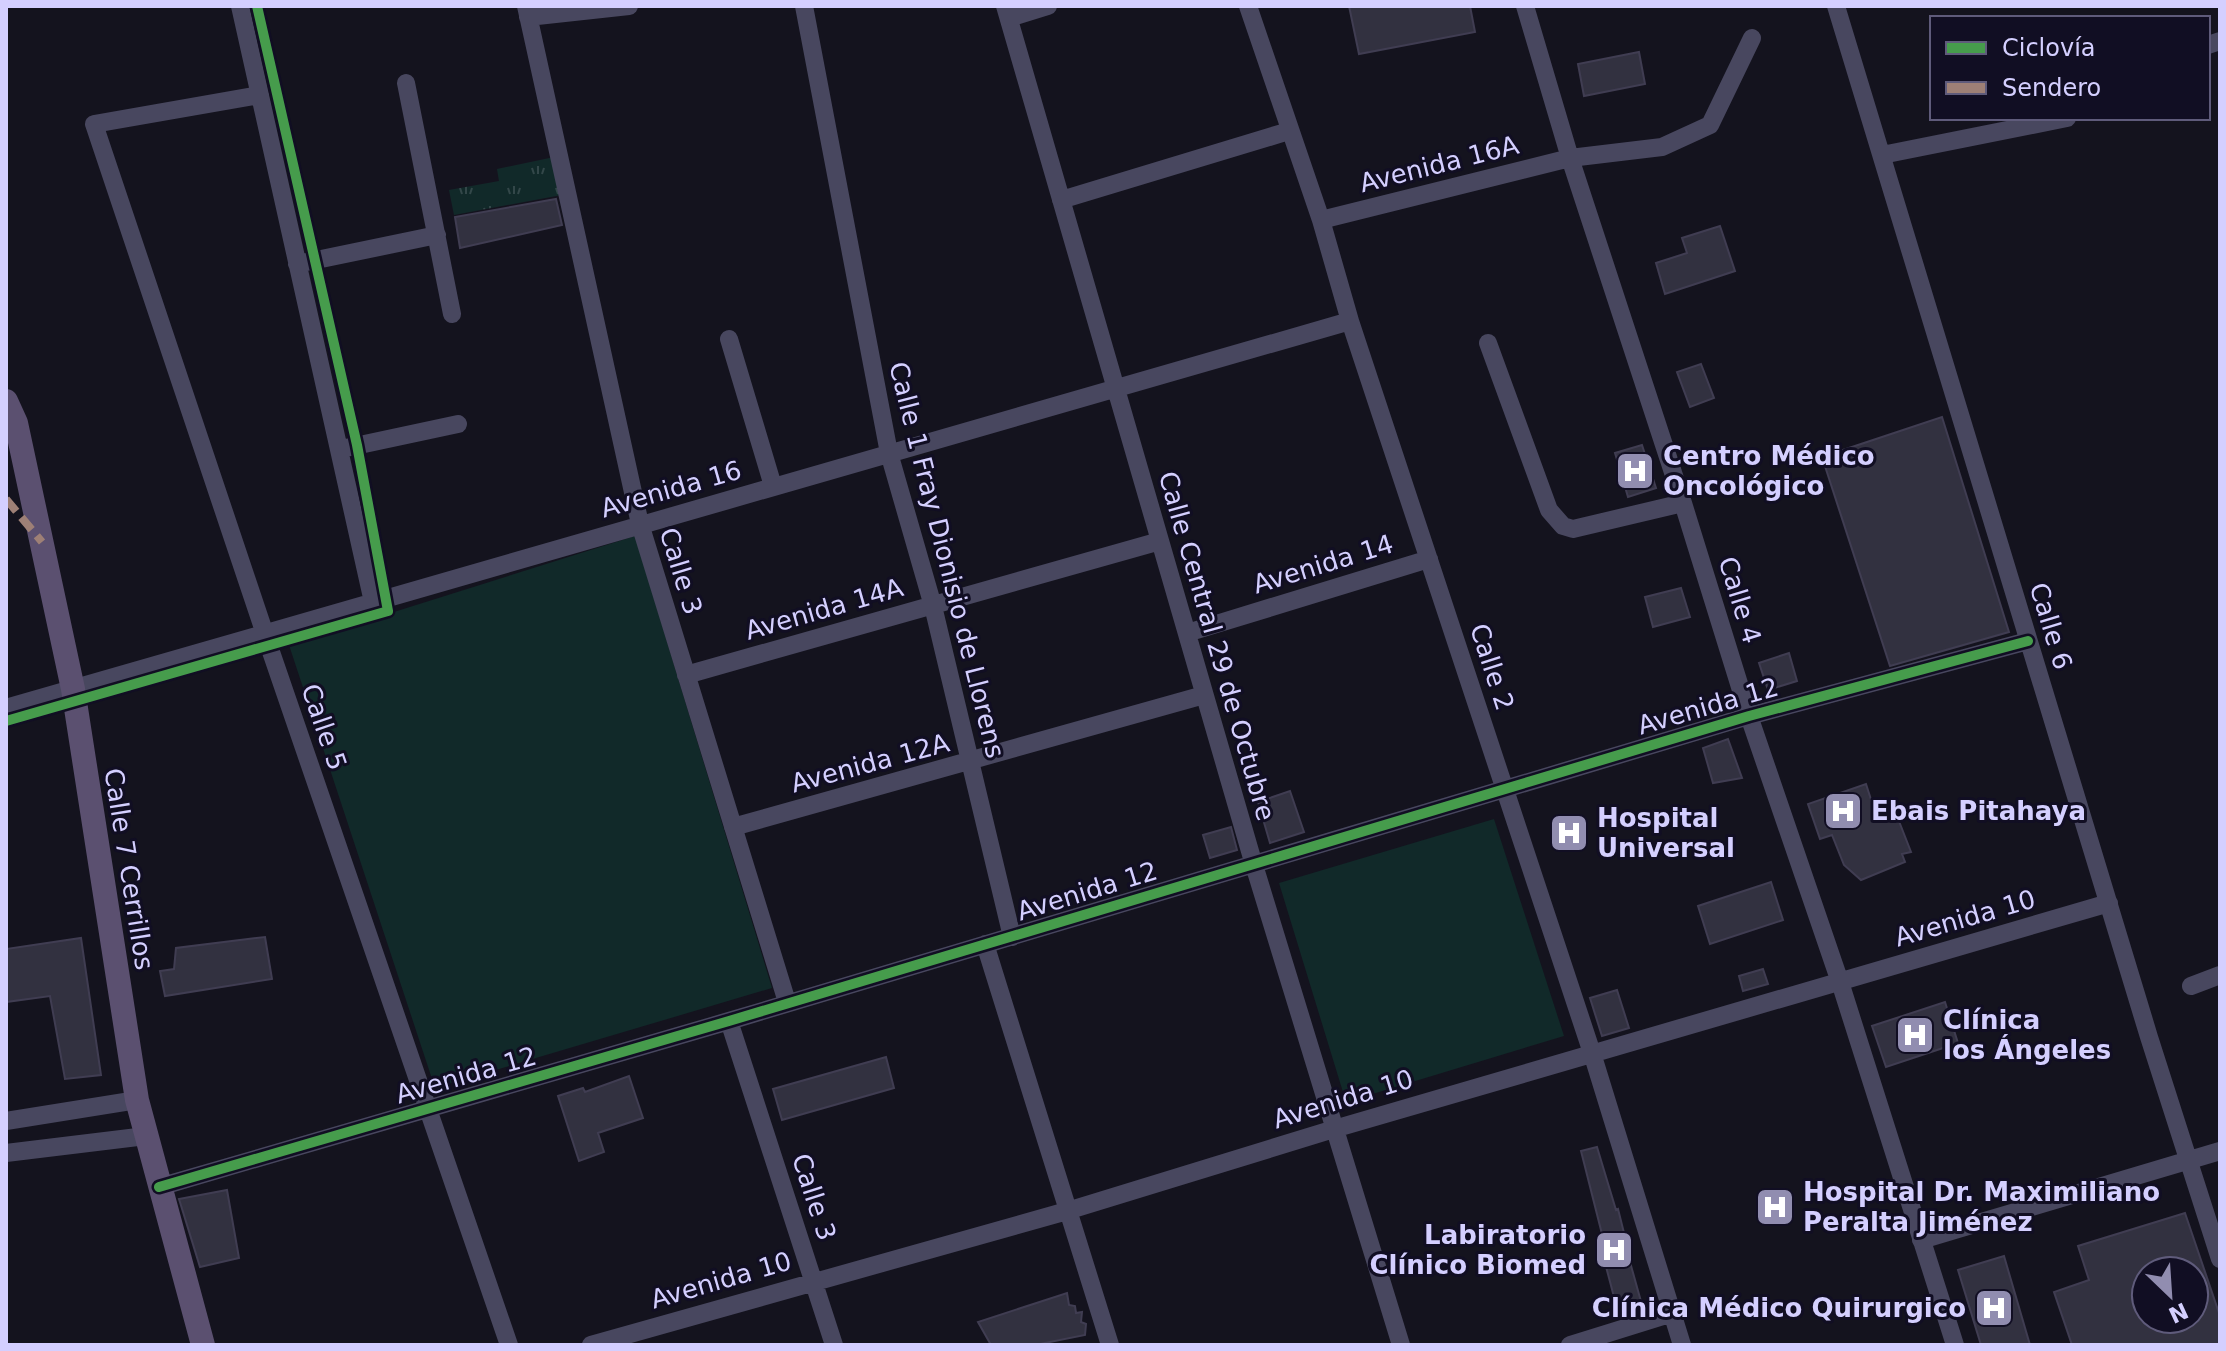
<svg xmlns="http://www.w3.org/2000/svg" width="2226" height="1351" viewBox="0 0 2226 1351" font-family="'DejaVu Sans',sans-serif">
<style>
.grass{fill:#112929}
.park{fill:url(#park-tufts)}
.building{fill:#323140;stroke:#403d52;stroke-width:2;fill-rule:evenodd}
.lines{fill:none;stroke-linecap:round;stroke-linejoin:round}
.minor{stroke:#48475f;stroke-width:18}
.major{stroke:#5b5070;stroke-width:24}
.quiet{stroke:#9e8076;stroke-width:8;stroke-dasharray:16 8;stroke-linecap:butt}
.cycleway-casing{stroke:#110e23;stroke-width:15}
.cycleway{stroke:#469c4c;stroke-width:10}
.labels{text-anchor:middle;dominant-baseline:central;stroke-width:6;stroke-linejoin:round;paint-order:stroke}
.street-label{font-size:26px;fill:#d4cfff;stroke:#110e23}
.poi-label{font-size:26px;font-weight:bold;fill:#d4cfff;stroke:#110e23;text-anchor:start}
</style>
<defs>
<pattern id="park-tufts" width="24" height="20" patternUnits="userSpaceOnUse" patternTransform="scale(2)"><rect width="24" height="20" fill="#112929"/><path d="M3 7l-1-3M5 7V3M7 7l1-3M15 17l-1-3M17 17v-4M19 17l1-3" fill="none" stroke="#334749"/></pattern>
</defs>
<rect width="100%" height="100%" fill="#14131e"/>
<!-- grass -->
<path class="grass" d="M635 536 772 988 435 1088 289 645Z
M1494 819 1564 1036 1346 1102 1279 883Z"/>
<!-- park -->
<path class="park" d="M559 156 567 194 454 215 449 190 499 181 497 169Z"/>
<!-- building -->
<path class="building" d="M1349 6H1470L1475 32 1359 54Z
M1639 52 1645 84 1584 96 1578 64Z
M556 199 562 225 460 248 455 217Z
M1720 226 1735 271 1665 294 1656 263 1687 253 1682 238Z
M1701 364 1714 398 1690 407 1677 372Z
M1942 417 2009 632 1890 666 1822 457Z
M1642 445 1656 488 1628 497 1615 453Z
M1681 588 1690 617 1653 627 1645 597Z
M1789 653 1797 681 1768 690 1759 663Z
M1728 739 1742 778 1713 783 1703 748Z
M1866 784 1877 818 1895 811 1911 852 1902 854 1905 862 1861 880 1844 865 1832 835 1820 839 1808 804Z
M1290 791 1304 832 1270 843 1258 802Z
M1231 827 1237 850 1210 858 1203 835Z
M1771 882 1783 920 1710 944 1698 906Z
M265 937 272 979 165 996 160 971 174 969 176 948Z
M81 938 101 1075 65 1079 50 996 6 1002V949Z
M1763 969 1768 984 1743 991 1739 976Z
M1617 990 1629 1028 1602 1036 1590 998Z
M1945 1002 1958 1043 1886 1067 1872 1026Z
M886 1057 894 1088 782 1120 773 1089Z
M629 1076 643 1118 598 1133 604 1152 579 1161 558 1096 583 1088 585 1092Z
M1597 1147 1616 1210 1618 1209 1625 1237H1623L1642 1305 1618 1312 1600 1244 1604 1242 1581 1151Z
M227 1190 239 1258 200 1267 179 1199Z
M2185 1213 2220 1316V1345H2072L2054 1292 2089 1280 2078 1246ZM2146 1271H2194V1319H2146Z
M2004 1256 2030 1345H1981L1958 1270Z
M1067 1293 1069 1305 1075 1306 1076 1313 1082 1312 1081 1322 1086 1324 1085 1335 1035 1345H991L978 1322Z"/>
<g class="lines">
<!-- minor -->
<path class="minor" d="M240 6 373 602
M526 6 640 524 787 1002
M804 6 889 453 933 606 1012 937
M1005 6 1254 865 1401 1345
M1248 6 1321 220 1350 321 1592 1053 1682 1345
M1525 6 1570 158 1683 503 1749 716 1840 982 1955 1345
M1836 6 2149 1037 2220 1259
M528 17 629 6
M1009 18 1048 6
M2208 45 2220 41
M406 83 452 314
M260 95 94 124 269 646 509 1345
M1882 155 2067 118
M1061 200 1289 131
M1321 220 1570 158 1662 147 1710 125 1752 38
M297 264 437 235
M729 339 773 486
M1488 343 1549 510 1563 526 1573 529 1683 503
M341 449 458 424
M1187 633 1429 559
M686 675 1160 541
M6 708 1350 321
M733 827 1204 695
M985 944 1110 1345
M2191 986 2220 975
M729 1021 834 1345
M6 1121 137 1100
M6 1153 146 1136
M159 1187 729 1021 1749 716 2028 641
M1921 1240 2220 1151
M591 1345 1067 1211 1334 1129 2109 903
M1570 1345 1673 1313"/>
<!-- major -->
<path class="major" d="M6 401 16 423 73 689 137 1100 203 1345"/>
<!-- quiet -->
<path class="quiet" d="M6 499 42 542"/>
<defs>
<path id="cycleway" d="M6 721 388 611 357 445 257 6
M159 1187 729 1021 1749 716 2028 641"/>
</defs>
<!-- cycleway casing -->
<use href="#cycleway" class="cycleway-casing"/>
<!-- cycleway -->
<use href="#cycleway" class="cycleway"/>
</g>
<!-- icons -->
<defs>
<symbol id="hospital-square" viewBox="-11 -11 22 22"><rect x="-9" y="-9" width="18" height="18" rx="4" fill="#918db0" stroke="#110e23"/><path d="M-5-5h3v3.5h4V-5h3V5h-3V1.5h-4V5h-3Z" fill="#fff"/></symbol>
</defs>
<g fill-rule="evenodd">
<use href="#hospital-square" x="1613" y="449" width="44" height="44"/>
<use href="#hospital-square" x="1821" y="789" width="44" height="44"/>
<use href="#hospital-square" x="1547" y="811" width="44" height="44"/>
<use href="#hospital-square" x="1893" y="1013" width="44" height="44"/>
<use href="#hospital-square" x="1753" y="1185" width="44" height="44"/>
<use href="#hospital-square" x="1592" y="1228" width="44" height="44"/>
<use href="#hospital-square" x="1972" y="1286" width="44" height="44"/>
</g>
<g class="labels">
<!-- street labels -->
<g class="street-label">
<text transform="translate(1439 164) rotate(-14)">Avenida 16A</text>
<text transform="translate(671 489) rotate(-16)">Avenida 16</text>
<text transform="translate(947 560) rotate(76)">Calle 1 Fray Dionisio de Llorens</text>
<text transform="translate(1323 564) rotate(-17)">Avenida 14</text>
<text transform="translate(681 571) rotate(73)">Calle 3</text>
<text transform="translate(1740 600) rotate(73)">Calle 4</text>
<text transform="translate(824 609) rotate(-16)">Avenida 14A</text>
<text transform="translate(2051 626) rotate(73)">Calle 6</text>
<text transform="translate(1217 646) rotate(74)">Calle Central 29 de Octubre</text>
<text transform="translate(1492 667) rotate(72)">Calle 2</text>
<text transform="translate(1708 706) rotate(-16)">Avenida 12</text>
<text transform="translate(324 727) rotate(71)">Calle 5</text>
<text transform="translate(870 763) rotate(-15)">Avenida 12A</text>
<text transform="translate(129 869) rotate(81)">Calle 7 Cerrillos</text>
<text transform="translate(1087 891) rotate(-17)">Avenida 12</text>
<text transform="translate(1965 918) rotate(-16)">Avenida 10</text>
<text transform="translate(466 1075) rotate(-16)">Avenida 12</text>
<text transform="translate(1343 1099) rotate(-17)">Avenida 10</text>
<text transform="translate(814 1197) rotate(72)">Calle 3</text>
<text transform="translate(721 1280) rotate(-16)">Avenida 10</text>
</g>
<!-- poi labels -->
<g class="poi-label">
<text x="1663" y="456">Centro Médico<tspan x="1663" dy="30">Oncológico</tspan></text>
<text x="1871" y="811">Ebais Pitahaya</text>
<text x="1597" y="818">Hospital<tspan x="1597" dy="30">Universal</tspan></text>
<text x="1943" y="1020">Clínica<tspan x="1943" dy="30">los Ángeles</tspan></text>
<text x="1803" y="1192">Hospital Dr. Maximiliano<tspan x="1803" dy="30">Peralta Jiménez</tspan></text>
<text x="1586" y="1235" text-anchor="end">Labiratorio<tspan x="1586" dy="30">Clínico Biomed</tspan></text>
<text x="1966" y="1308" text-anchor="end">Clínica Médico Quirurgico</text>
</g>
</g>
<!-- border -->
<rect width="2226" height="1351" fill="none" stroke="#d4cfff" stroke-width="16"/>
<!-- legend -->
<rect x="1930" y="16" width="280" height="104" fill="#110e23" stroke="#5f5b7b" stroke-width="2"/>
<rect x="1946" y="42" width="40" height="12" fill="#469c4c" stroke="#5f5b7b" stroke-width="2"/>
<text x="2002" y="56" font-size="24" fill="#d4cfff">Ciclovía</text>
<rect x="1946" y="82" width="40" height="12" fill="#9e8076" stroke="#5f5b7b" stroke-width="2"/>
<text x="2002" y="96" font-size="24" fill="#d4cfff">Sendero</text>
<!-- north arrow -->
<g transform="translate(2170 1295) rotate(155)"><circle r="38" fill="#110e23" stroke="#5f5b7b" stroke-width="2"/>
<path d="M0-6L14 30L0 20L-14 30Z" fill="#918db0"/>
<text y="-12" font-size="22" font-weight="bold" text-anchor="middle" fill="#d4cfff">N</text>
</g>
</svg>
